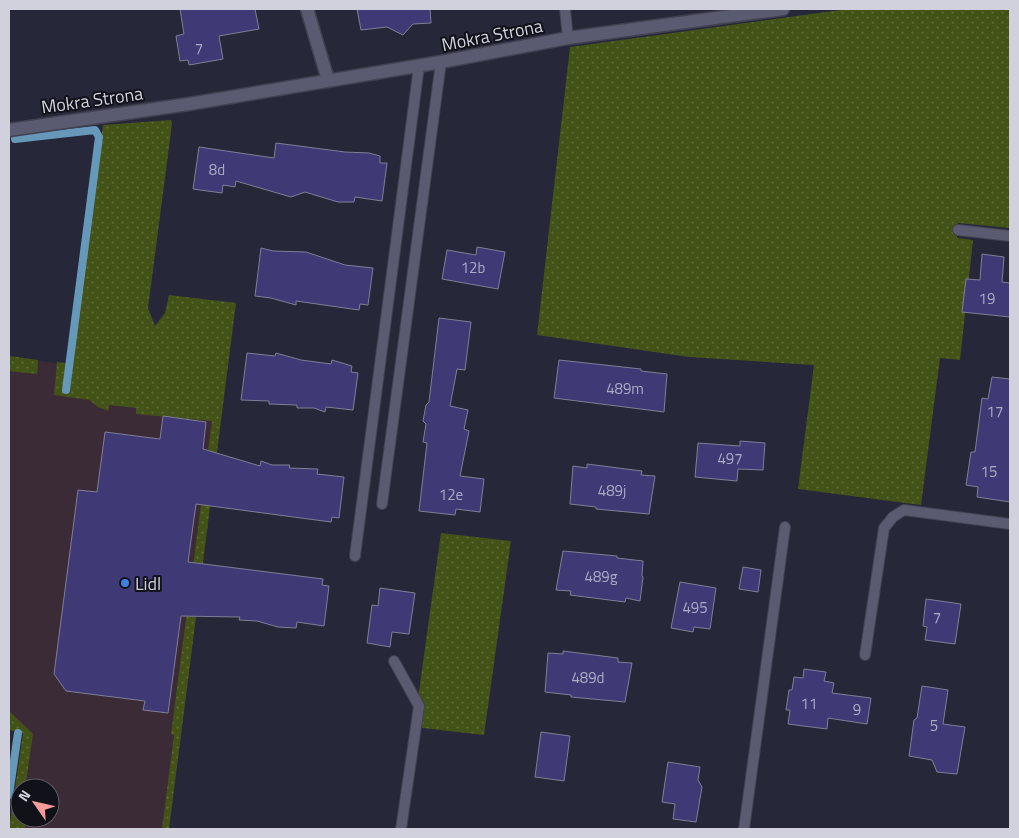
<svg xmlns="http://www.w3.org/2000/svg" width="1019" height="838" viewBox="0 0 1019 838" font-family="'Titillium Web',sans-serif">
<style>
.commercial{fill:#3b2b36;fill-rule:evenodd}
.grass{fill:url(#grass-dots)}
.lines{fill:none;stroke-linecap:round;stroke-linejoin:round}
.stream{stroke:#6698ba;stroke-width:8}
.building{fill:#3f3975;stroke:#7f7f96}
.service-casing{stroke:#424151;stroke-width:12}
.minor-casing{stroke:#424151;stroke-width:15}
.service{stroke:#5a5a70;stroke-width:10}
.minor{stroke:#5a5a70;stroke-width:12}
.shop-dot{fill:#3f7fe0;stroke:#111119;stroke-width:2}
.labels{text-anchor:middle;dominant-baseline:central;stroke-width:4;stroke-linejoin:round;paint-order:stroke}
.number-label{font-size:15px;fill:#acabc4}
.street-label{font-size:18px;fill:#d1d1de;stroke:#111119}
.poi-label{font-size:18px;fill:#d1d1de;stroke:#111119;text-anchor:start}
</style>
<defs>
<pattern id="grass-dots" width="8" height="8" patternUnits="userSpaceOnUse" patternTransform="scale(1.25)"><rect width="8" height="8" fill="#435216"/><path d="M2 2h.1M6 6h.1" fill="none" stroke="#5d6a37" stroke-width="1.8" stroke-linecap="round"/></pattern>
</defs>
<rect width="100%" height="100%" fill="#27273a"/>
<!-- commercial -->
<path class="commercial" d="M9 356 225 389 169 829H9L23 733 9 730ZM20 788H50V818H20Z"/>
<!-- grass -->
<path class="grass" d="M848 9H1010V228L958 223 957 238 973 240 960 360 940 358 921 505 798 489 814 365 689 357 537 335 570 47Z
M171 120 172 124 148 308 155 326 165 313 169 295 236 303 169 829H162L174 735 171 734 212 421 136 414V408L109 405 108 411 98 407 89 400 54 395 57 362 73 364 103 125Z
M9 356 38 360 37 374 9 371Z
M441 533 511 541 484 735 414 727Z
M9 711 33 734 26 782 32 784 31 788H20V818H27L25 829H9L23 733 9 730Z"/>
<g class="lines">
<!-- stream -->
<path class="stream" d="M15 139 95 130 99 137 66 390
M9 795 18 733"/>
</g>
<!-- building -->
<path class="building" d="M180 9H255L259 29 219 36 223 59 189 65 188 60 180 61 176 36 184 34Z
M357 9H430L431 23 413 24 403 35 387 27 361 30Z
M276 143 345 152 369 153 380 156V163H387L382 201 355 197 354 202H338L305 192 291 197 236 181 235 187 223 185 222 193 193 189 199 147 274 158Z
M477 247 505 252 498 289 442 279 447 250 476 255Z
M261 248 273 251 306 252 345 265 373 268 368 305 360 304 359 310 296 301V305L271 298 255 296Z
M982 254 1004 257 1002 282 1010 283V317L962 312 966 279 980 280Z
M439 318 471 322 465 370 457 369 450 406 468 410 464 429 469 431 460 476 484 479 480 512 456 509 455 515 419 511 427 443 423 442 426 424 423 421 426 405 429 402Z
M247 353 275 356 276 353 301 360 331 364 332 360 352 366 351 372 358 373 353 410 326 407 325 412 314 408H297V405L269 404V401L241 400Z
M559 360 641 369V371L667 374 664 412 554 398Z
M992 377 1010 379V502L977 497 978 487 966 485 971 452H975L982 398 988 399Z
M163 416 206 422 203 449 260 466 261 461 272 465H290L289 468 318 469 317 474 344 477 339 518 332 517 331 522 196 504 188 562 323 579 322 585 329 586 324 626 297 622 296 628 278 627 257 621 239 620 240 617 181 616 168 713 143 710 145 701 66 691 54 674 78 490 97 492 105 432 160 439Z
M740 441 765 443 763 470 738 469 737 481 695 477 698 443 740 446Z
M587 464 642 471 641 475 655 476 649 514 596 509V507L570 504 573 466 587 468Z
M563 551 617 556V558L643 561 642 576 643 577 640 601 626 598 625 602 570 595 571 591 556 590Z
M743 567 761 570 758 592 739 589Z
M680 582 716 588 710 629 694 627 693 632 671 628Z
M380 588 415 593 409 634 392 632 390 647 367 643 372 605 378 606Z
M926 599 961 604 955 644 925 640 927 627 923 626Z
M563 651 618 658V662L632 663 625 702 571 697V695L545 692 548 653 563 654Z
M804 669 826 672 824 681 834 683 832 693 871 698 867 724 828 718 827 729 788 724 790 710H786L789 690H792L794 677 803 678Z
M922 686 948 690 943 724 965 727 957 774 937 772 932 760 909 756 914 720 917 718Z
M541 732 570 736 564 781 535 777Z
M668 762 700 767 698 780 702 787 696 822 673 819 675 804 662 802Z"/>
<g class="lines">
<defs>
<path id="service" d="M565 9 568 38
M958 230 1010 236
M382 504 441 62
M355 556 419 66
M865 655 884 528 893 517 904 510 1010 524
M394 661 419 706 401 829
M744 829 785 527"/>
<path id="minor" d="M307 9 328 80
M9 130 189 104 441 62 568 38 783 9"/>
</defs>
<!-- service casing -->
<use href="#service" class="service-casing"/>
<!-- minor casing -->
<use href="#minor" class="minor-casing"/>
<!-- service -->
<use href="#service" class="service"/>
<!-- minor -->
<use href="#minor" class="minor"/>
</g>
<!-- markers -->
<circle class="shop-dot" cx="125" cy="583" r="5"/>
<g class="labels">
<!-- number labels -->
<g class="number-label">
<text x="199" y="48">7</text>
<text x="217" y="169">8d</text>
<text x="473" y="267">12b</text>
<text x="987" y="298">19</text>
<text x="625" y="388">489m</text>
<text x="995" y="411">17</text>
<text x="730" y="458">497</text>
<text x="989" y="471">15</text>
<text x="612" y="490">489j</text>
<text x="451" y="494">12e</text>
<text x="601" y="576">489g</text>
<text x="695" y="607">495</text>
<text x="937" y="617">7</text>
<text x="588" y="677">489d</text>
<text x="809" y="703">11</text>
<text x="857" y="709">9</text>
<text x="934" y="725">5</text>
</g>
<!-- street labels -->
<g class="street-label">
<text transform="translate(492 35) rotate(-11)">Mokra Strona</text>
<text transform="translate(92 100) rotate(-8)">Mokra Strona</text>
</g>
<!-- poi labels -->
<g class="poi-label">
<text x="135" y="583">Lidl</text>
</g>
</g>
<!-- border -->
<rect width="1019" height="838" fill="none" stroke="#d1d1de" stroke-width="20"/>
<!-- north arrow -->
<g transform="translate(35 803) rotate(304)"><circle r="24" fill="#111119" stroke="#5e5e68"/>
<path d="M0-4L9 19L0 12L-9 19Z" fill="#f59b9a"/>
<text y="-8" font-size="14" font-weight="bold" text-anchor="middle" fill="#d1d1de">N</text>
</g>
</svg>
